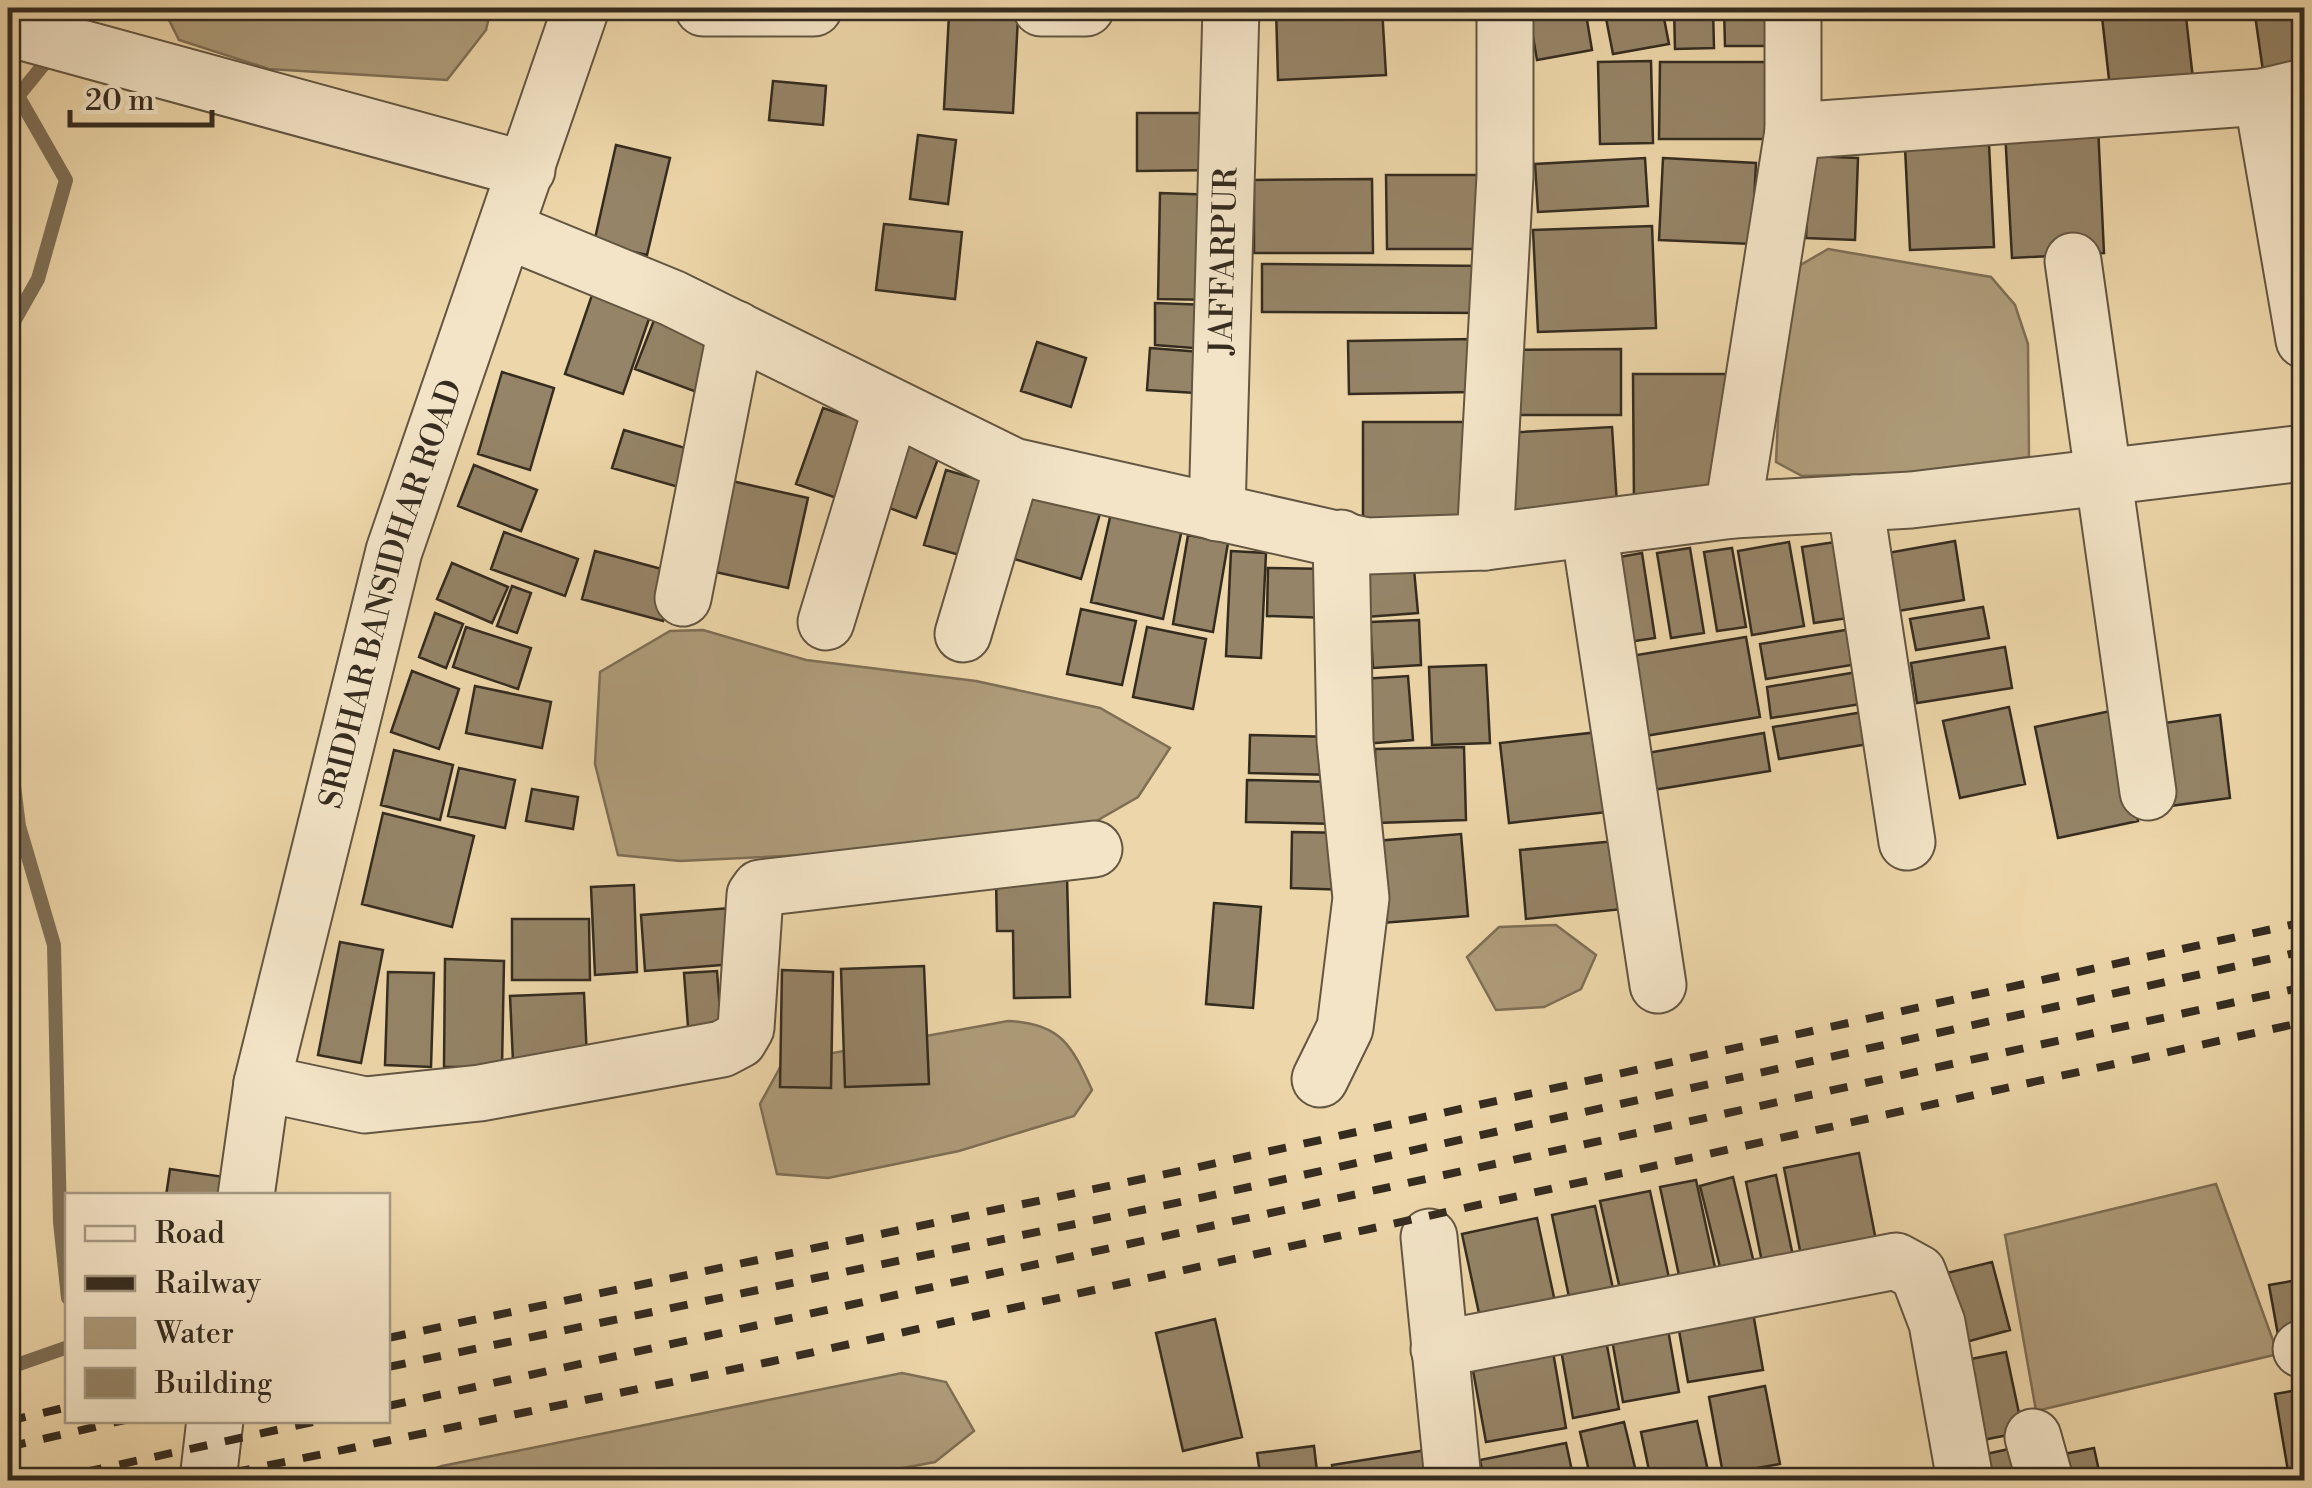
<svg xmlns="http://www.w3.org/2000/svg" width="2312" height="1488" viewBox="0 0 2312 1488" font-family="'Libre Bodoni',serif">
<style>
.water{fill:#ae9c7a;stroke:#7e6f56;stroke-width:2.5}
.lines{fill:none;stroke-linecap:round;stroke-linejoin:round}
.stream{stroke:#7e6f56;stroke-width:14}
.building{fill:#958467;stroke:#352c20;stroke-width:2.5}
.minor-casing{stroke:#635642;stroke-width:59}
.minor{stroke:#f3e4c7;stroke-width:55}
.rail{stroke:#352c20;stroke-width:8;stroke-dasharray:18 18;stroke-linecap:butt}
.labels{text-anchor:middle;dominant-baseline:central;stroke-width:8;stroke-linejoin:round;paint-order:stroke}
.street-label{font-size:32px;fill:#352c20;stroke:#f3e4c7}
</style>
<rect width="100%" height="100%" fill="#edd6a9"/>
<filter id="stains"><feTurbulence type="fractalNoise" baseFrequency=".002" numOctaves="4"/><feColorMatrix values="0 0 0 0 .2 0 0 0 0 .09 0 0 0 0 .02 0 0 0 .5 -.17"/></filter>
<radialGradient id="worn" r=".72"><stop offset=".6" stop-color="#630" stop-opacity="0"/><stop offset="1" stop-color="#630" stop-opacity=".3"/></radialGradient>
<!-- water -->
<path class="water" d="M163 8H491L486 30 447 80 269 69 179 40Z
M1828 249 1991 277 2015 305 2028 344 2029 457 1904 473 1802 476 1776 462 1781 355 1792 270Z
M703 630 806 660 976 681 1100 708 1170 748 1138 797 1058 843 680 861 618 855 595 764 600 672 670 631Z
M1556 925 1596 955 1581 989 1544 1007 1496 1010 1467 957 1499 927Z
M1008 1021C1061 1023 1072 1046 1092 1090L1074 1116 959 1151 828 1178 777 1174 760 1104 783 1062Z
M2216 1184 2278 1354 2036 1411 2005 1235Z
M902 1373 946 1382 974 1431 935 1462 839 1480H401L442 1466Z"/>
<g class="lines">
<!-- stream -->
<path class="stream" d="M69 32 85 8
M8 332 38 279 66 180 18 96 53 53
M8 738 19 826 54 945 60 1222 68 1298
M8 1368 68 1347"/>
</g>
<!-- building -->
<path class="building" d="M1276 8H1382L1386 75 1278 80Z
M1528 8H1585L1592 50 1537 60Z
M1604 8H1662L1669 44 1613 54Z
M1674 8H1713L1714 48 1675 49Z
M1724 8H1779L1780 46H1725Z
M2101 8H2185L2194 88 2111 97Z
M2254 8H2292L2301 73 2264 78Z
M2298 8H2304V71Z
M949 14 1018 17 1013 113 944 109Z
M1651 61 1653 143 1600 144 1598 62Z
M1660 62H1768V139H1659Z
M773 81 826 86 823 125 769 120Z
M1137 113H1220L1221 170 1137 171Z
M2098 126 2104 253 2012 258 2005 131Z
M918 135 956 140 948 204 910 199Z
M1989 144 1994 247 1910 250 1905 147Z
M616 145 670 158 647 255 594 243Z
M1810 156 1858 158 1855 240 1806 238Z
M1645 158 1648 206 1538 212 1535 164Z
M1663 158 1756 163 1752 244 1659 240Z
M1386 175H1498L1499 249H1387Z
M1372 179 1373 253H1254V180Z
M1160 193 1218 195 1216 300 1158 299Z
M884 224 962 232 955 299 876 290Z
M1652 226 1656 328 1538 332 1533 230Z
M1262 264 1488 266 1489 313 1262 312Z
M592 295 650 316 623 394 565 374Z
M1155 303 1208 305 1206 349 1155 345Z
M658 310 724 335 702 394 635 369Z
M1474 339 1475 392 1349 394 1348 341Z
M1037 342 1086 358 1071 407 1021 391Z
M1150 348 1214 353 1212 394 1147 390Z
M1621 349V415H1501V350Z
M502 372 554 388 530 470 478 454Z
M1633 374H1733L1728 500 1634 505Z
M823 408 880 427 854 504 796 484Z
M1363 422H1479V539L1363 538Z
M1612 427 1618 520 1508 527 1502 433Z
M624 430 699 452 689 490 612 468Z
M898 431 942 448 916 518 871 501Z
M474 465 537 490 521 531 458 506Z
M946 470 984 481 963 556 924 545Z
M723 479 808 498 788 588 702 569Z
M1031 489 1101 510 1081 579 1011 558Z
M1111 513 1182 529 1163 619 1091 602Z
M504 532 578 559 565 596 491 569Z
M1188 535 1228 543 1213 632 1173 624Z
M1855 539 1868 615 1814 623 1802 547Z
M1955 541 1964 600 1892 612 1882 554Z
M1789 542 1804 626 1752 635 1738 551Z
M1690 548 1704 633 1671 638 1657 553Z
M1732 548 1746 627 1717 631 1704 552Z
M595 551 676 573 663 621 582 599Z
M1231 551 1266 553 1261 658 1226 656Z
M1642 553 1655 638 1628 642 1614 558Z
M452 563 508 587 492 623 437 599Z
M1268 568 1332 569 1330 618 1267 616Z
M1414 569 1418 613 1366 617 1363 574Z
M512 586 531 593 517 633 497 626Z
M1983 607 1989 638 1916 650 1910 619Z
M1081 609 1136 621 1122 685 1067 674Z
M435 613 463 624 446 668 419 657Z
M1419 620 1421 665 1373 668 1370 622Z
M1870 626 1876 661 1766 679 1760 644Z
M466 627 531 648 518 689 453 667Z
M1147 627 1206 639 1193 709 1133 697Z
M1746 637 1760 717 1645 736 1631 656Z
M2005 647 2012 688 1917 703 1911 663Z
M1486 665 1490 743 1432 745 1429 667Z
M1875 669 1880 701 1771 718 1767 687Z
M412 671 459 689 439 749 391 732Z
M1408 676 1413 740 1351 745 1346 680Z
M475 686 551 702 542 748 466 733Z
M2009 707 2025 784 1960 798 1943 721Z
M1881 709 1886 741 1779 759 1773 727Z
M2115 710 2138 821 2058 838 2035 727Z
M2220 715 2230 798 2155 808 2144 726Z
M1608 731 1617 811 1509 823 1500 743Z
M1764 733 1770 771 1653 790 1647 753Z
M1250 735 1337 737 1336 775 1249 773Z
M1464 747 1466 820 1377 823 1375 749Z
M394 750 453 765 440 820 381 805Z
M459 768 515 780 505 828 448 816Z
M1247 780 1339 782 1338 824 1246 822Z
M532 789 578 797 573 829 526 821Z
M383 813 474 836 452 927 362 904Z
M1292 832 1350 833 1349 890 1291 888Z
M1461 834 1468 916 1382 923 1375 841Z
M1626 840 1633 908 1526 919 1520 850Z
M1067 876 1070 997 1014 998 1013 931H997L996 878Z
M634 885 637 972 595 975 591 887Z
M1214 903 1261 907 1253 1008 1206 1004Z
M743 907 747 963 645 971 641 915Z
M512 919H589L590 980H512Z
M340 942 383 950 361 1063 318 1055Z
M445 959 504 961 502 1067H444Z
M924 966 929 1084 845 1087 841 969Z
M782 970 833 972 831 1088 780 1087Z
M717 971 722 1038 689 1040 684 973Z
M388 972 434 973 431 1067 385 1065Z
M584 993 587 1059 513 1061 510 996Z
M1859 1153 1878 1251 1803 1266 1784 1168Z
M170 1169 224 1177 221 1196H166Z
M1776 1175 1793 1256 1762 1262 1746 1182Z
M1733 1177 1755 1267 1722 1275 1700 1186Z
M1696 1180 1716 1272 1680 1280 1660 1187Z
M1650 1191 1671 1287 1622 1298 1600 1201Z
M1595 1206 1614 1293 1570 1302 1552 1215Z
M1537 1218 1555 1302 1480 1318 1462 1234Z
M1992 1262 2010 1330 1966 1342 1947 1273Z
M2304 1279V1342L2280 1346 2269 1285Z
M1752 1307 1763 1370 1688 1382 1677 1319Z
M1215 1319 1242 1437 1183 1451 1156 1333Z
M1667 1324 1679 1392 1623 1402 1611 1334Z
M1605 1335 1619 1409 1573 1418 1560 1344Z
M1551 1340 1566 1428 1486 1442 1470 1354Z
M2006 1352 2023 1432 1973 1442 1956 1362Z
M1765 1386 1780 1464 1723 1474 1709 1397Z
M2304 1389V1474L2289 1477 2275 1394Z
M1697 1421 1710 1480H1651L1641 1432Z
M1624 1422 1638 1480H1591L1580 1432Z
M1566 1443 1574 1480H1484L1480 1460Z
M2032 1444 2040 1480H1977L1972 1457Z
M1314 1446 1318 1480H1261L1257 1453Z
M1439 1448 1444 1480H1334L1332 1465Z
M2094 1448 2101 1480H2049L2044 1458Z
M1232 1469 1235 1480H1190Z"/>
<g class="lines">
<defs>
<g id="minor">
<path d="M703 8H814"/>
<path d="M1041 8H1086"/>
<path d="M8 28 527 170"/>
<path d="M2262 97 2304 340"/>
<path d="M1793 131 2262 97 2304 87"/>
<path d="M506 230 672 298 1013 466 1367 546 1485 542 1733 510 1911 500 2304 453"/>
<path d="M2073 261 2148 792"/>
<path d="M1855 503 1907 842"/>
<path d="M1733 510 1793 131V8"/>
<path id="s1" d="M1217 513 1231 8"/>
<path d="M1589 529 1658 985"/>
<path d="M1485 542 1505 176V8"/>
<path d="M683 598 736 329"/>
<path d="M826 622 891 409"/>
<path d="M963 634 1013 466"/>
<path d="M1320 1079 1345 1028 1361 898 1345 741 1341 538"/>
<path d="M262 1083 365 1105 480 1093 722 1049 739 1040 746 1028 755 895 760 888 1094 849"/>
<path id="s2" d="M246 1196 262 1083 394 551 581 8"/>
<path d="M1429 1237 1453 1480"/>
<path d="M1439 1349 1896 1261 1918 1273 1937 1323 1965 1480"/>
<path d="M2301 1349H2304"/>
<path d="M2033 1437 2045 1480"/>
<path d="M208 1480 215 1420"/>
</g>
</defs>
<!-- minor casing -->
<use href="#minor" class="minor-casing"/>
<!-- minor -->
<use href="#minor" class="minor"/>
<!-- rail -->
<path class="rail" d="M388 1338 1194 1168 2304 922
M388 1367 1200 1198 2304 951
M388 1406 2304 987
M8 1421 68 1407
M8 1447 125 1420
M49 1480 322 1420
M197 1480 769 1362 2304 1022"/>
</g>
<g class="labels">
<!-- street labels -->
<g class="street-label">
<text stroke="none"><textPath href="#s1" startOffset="252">JAFFARPUR</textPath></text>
<text stroke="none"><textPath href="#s2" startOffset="620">SRIDHAR BANSIDHAR ROAD</textPath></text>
</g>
</g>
<!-- margin -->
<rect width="2312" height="1488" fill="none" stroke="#edd6a9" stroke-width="40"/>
<rect x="10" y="10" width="2292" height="1468" fill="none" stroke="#352c20" stroke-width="5"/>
<rect x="20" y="20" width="2272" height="1448" fill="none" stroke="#352c20" stroke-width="2.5"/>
<!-- legend -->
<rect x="65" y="1193" width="325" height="230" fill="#f3e4c7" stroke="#a79a84" stroke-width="2.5"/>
<rect x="85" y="1226" width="50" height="15" fill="#f3e4c7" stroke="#a79a84" stroke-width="2.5"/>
<text x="155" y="1243" font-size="30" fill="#352c20">Road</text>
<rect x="85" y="1276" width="50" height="15" fill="#352c20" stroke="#a79a84" stroke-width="2.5"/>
<text x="155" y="1293" font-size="30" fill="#352c20">Railway</text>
<rect x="85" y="1318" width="50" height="30" fill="#ae9c7a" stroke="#a79a84" stroke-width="2.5"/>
<text x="155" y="1343" font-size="30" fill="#352c20">Water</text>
<rect x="85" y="1368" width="50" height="30" fill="#958467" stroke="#a79a84" stroke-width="2.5"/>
<text x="155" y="1393" font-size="30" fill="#352c20">Building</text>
<!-- scale -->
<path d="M70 110v15h142v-15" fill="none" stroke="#352c20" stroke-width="5"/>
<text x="85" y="110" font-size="30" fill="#352c20" stroke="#f3e4c7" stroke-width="8" paint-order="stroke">20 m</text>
<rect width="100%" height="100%" filter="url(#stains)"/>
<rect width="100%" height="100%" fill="url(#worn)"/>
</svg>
